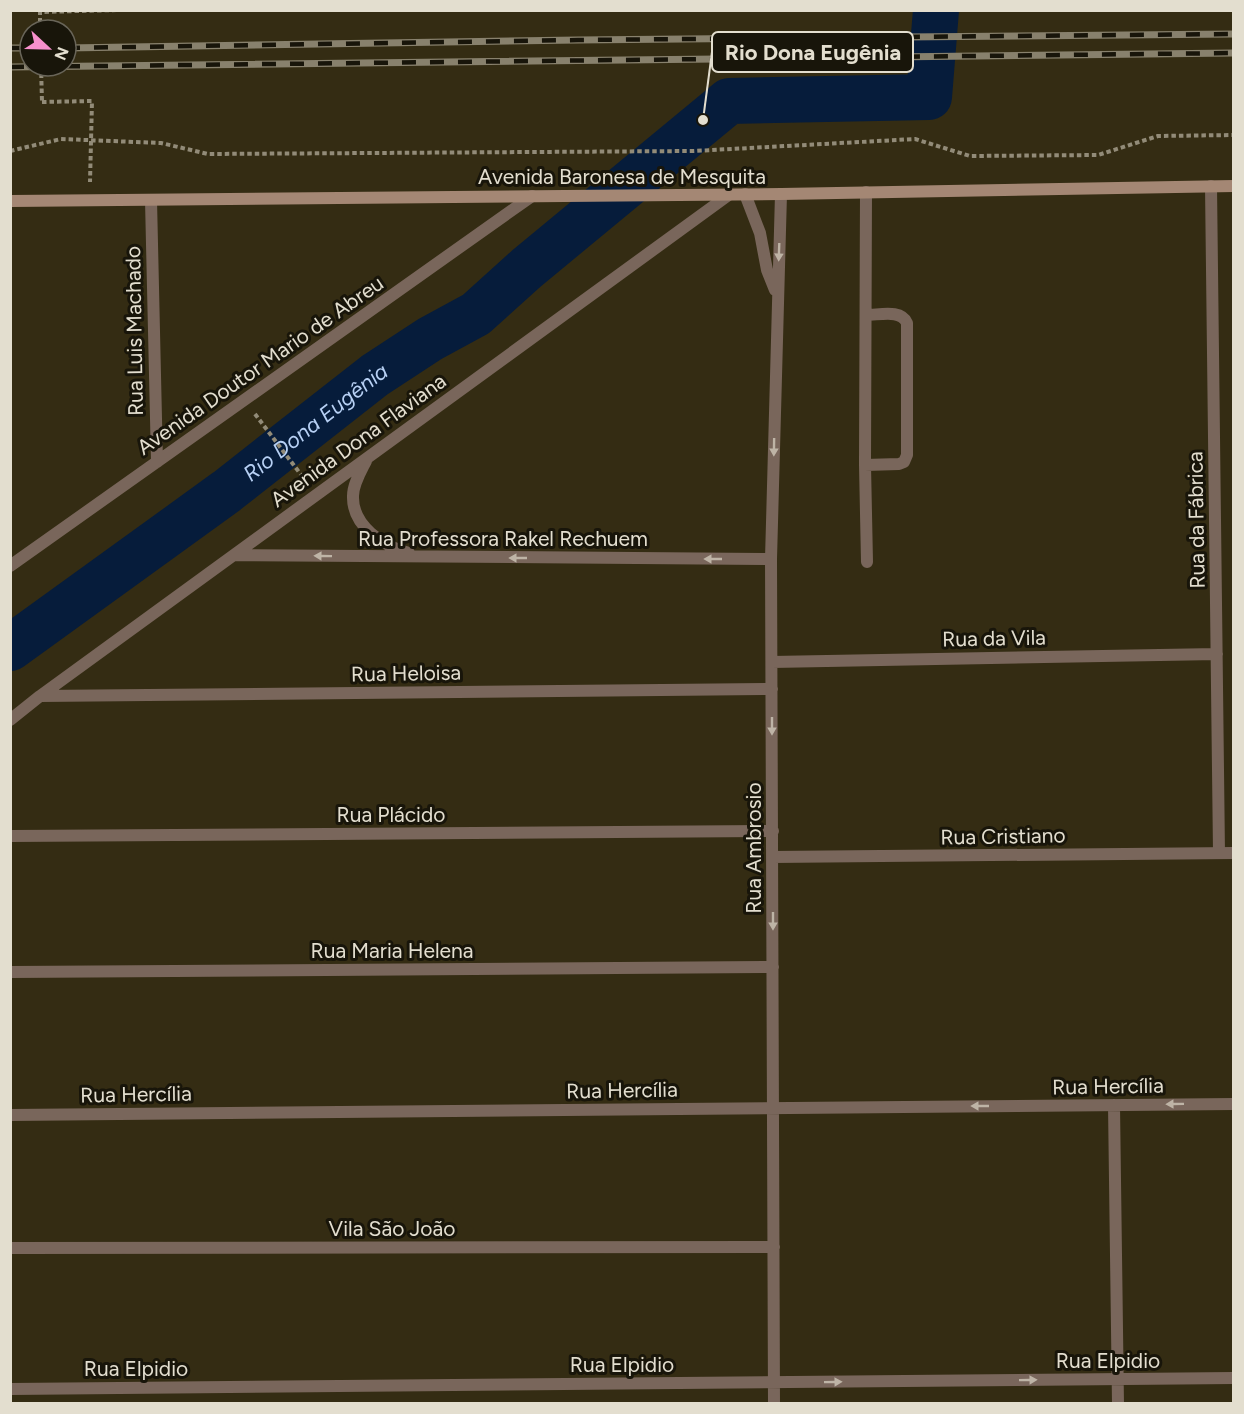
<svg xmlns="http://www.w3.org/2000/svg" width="1244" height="1414" viewBox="0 0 1244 1414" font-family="Figtree,sans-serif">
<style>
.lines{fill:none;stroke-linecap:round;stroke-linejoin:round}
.river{stroke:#061c3b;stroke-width:46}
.path{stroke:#928b78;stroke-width:4;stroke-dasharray:4.5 3;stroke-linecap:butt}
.lane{stroke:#79665b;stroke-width:12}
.street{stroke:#79665b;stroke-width:12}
.secondary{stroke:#a48774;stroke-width:12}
.rail-casing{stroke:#88816d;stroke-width:7}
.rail{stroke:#18150a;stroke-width:4.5;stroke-dasharray:14;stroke-linecap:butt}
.path-bridge{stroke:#928b78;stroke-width:4;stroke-dasharray:4.5 3;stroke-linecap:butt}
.oneway{fill:#beb4a6}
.labels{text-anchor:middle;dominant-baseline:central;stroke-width:6;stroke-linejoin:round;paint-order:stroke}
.street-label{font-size:21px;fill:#e3decf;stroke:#18150a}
.water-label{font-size:22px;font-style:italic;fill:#b7d0f4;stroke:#18150a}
.leader{fill:none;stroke:#e3decf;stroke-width:2}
.callout-dot{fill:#e3decf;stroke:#18150a;stroke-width:2}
.callout{fill:#18150a;stroke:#e3decf;stroke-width:2}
.callout-label{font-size:22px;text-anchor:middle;font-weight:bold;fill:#e3decf}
</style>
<rect width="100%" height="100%" fill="#342c13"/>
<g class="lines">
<!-- river -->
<path class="river" id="s1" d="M10 648 227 491 375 375 430 339 476 314 527 268 729 101 929 97 936 10"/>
<!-- path -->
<path class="path" d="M40 30V12L117 10
M42 102 92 101 90 182
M10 151 61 139 161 143 208 154 694 151 915 139 970 156 1098 155 1158 136 1234 135
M255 414 305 480"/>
<!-- lane -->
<path class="lane" d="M866 315C880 315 901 309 907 323V455L904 462 899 464 865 465 866 192
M865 465 867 562"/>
<!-- street -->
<path class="street" d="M1211 186 1219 853
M745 194 760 233 767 270 775 290
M151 200 157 462
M366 461C361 471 353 484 353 496 352 526 383 546 409 553
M234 555 771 559
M10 566 532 196
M772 662 1217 654
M40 696 772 689
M10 720 40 696 730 194
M10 836 773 831
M772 857 1234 853
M10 972 773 967
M1114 1105 1118 1404
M10 1115 1234 1104
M10 1248 774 1247
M10 1389 1234 1378
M774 1404 771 559 781 194"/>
<!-- secondary -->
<path class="secondary" d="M10 201 781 194 1234 186"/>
<defs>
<path id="rail" d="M10 48H30
M66 48 578 40 1234 34
M10 67 1234 53"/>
</defs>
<!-- rail casing -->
<use href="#rail" class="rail-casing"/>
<!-- rail -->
<use href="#rail" class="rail"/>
<!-- path-bridge -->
<path class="path-bridge" d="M41 66 42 102"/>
</g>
<!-- one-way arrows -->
<defs><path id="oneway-solid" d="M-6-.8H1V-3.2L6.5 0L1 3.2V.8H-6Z" transform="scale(1.5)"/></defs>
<g class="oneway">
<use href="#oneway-solid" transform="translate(779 252) rotate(92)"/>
<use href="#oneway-solid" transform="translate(774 447) rotate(91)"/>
<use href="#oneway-solid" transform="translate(323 556) rotate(-179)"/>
<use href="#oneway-solid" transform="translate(518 558) rotate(-180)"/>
<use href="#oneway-solid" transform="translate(713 559) rotate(-180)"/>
<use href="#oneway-solid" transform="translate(772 726) rotate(90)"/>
<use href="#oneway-solid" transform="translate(773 921) rotate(90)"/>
<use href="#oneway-solid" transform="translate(1175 1104) rotate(179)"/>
<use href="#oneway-solid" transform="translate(980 1106) rotate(180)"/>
<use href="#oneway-solid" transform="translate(1028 1380) rotate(-1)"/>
<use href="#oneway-solid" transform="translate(833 1382) rotate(-1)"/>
</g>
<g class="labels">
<!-- street labels -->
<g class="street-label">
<text x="622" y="176">Avenida Baronesa de Mesquita</text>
<text transform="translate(134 331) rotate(-91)">Rua Luis Machado</text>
<text transform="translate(260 365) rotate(-35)">Avenida Doutor Mario de Abreu</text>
<text transform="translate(358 440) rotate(-36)">Avenida Dona Flaviana</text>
<text transform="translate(1196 520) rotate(-91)">Rua da Fábrica</text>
<text x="503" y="538">Rua Professora Rakel Rechuem</text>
<text transform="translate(994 638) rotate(-1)">Rua da Vila</text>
<text transform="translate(406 673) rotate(-1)">Rua Heloisa</text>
<text x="391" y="814">Rua Plácido</text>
<text transform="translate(1003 836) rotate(-1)">Rua Cristiano</text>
<text transform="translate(753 848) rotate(-90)">Rua Ambrosio</text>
<text x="392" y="950">Rua Maria Helena</text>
<text transform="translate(1108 1086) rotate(-1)">Rua Hercília</text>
<text transform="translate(622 1090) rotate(-1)">Rua Hercília</text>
<text transform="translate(136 1094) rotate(-1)">Rua Hercília</text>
<text x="392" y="1228">Vila São João</text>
<text x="1108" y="1360">Rua Elpidio</text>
<text x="622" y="1364">Rua Elpidio</text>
<text x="136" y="1368">Rua Elpidio</text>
</g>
<!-- water labels -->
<g class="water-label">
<text stroke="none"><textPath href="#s1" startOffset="380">Rio Dona Eugênia</textPath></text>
</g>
</g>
<!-- callouts -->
<path class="leader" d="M703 120L712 52"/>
<circle class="callout-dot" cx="703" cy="120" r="6"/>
<rect class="callout" x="712" y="32" width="201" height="40" rx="6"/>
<g class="callout-label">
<text x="813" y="60">Rio Dona Eugênia</text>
</g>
<!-- border -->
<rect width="1244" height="1414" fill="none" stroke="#e3decf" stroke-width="24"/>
<!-- north arrow -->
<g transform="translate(48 48) rotate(112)"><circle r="28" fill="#18150a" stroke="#696559" stroke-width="1.5"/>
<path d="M0-4.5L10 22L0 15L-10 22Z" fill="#f790cd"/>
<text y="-9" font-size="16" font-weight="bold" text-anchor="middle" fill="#e3decf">N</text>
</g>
</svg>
